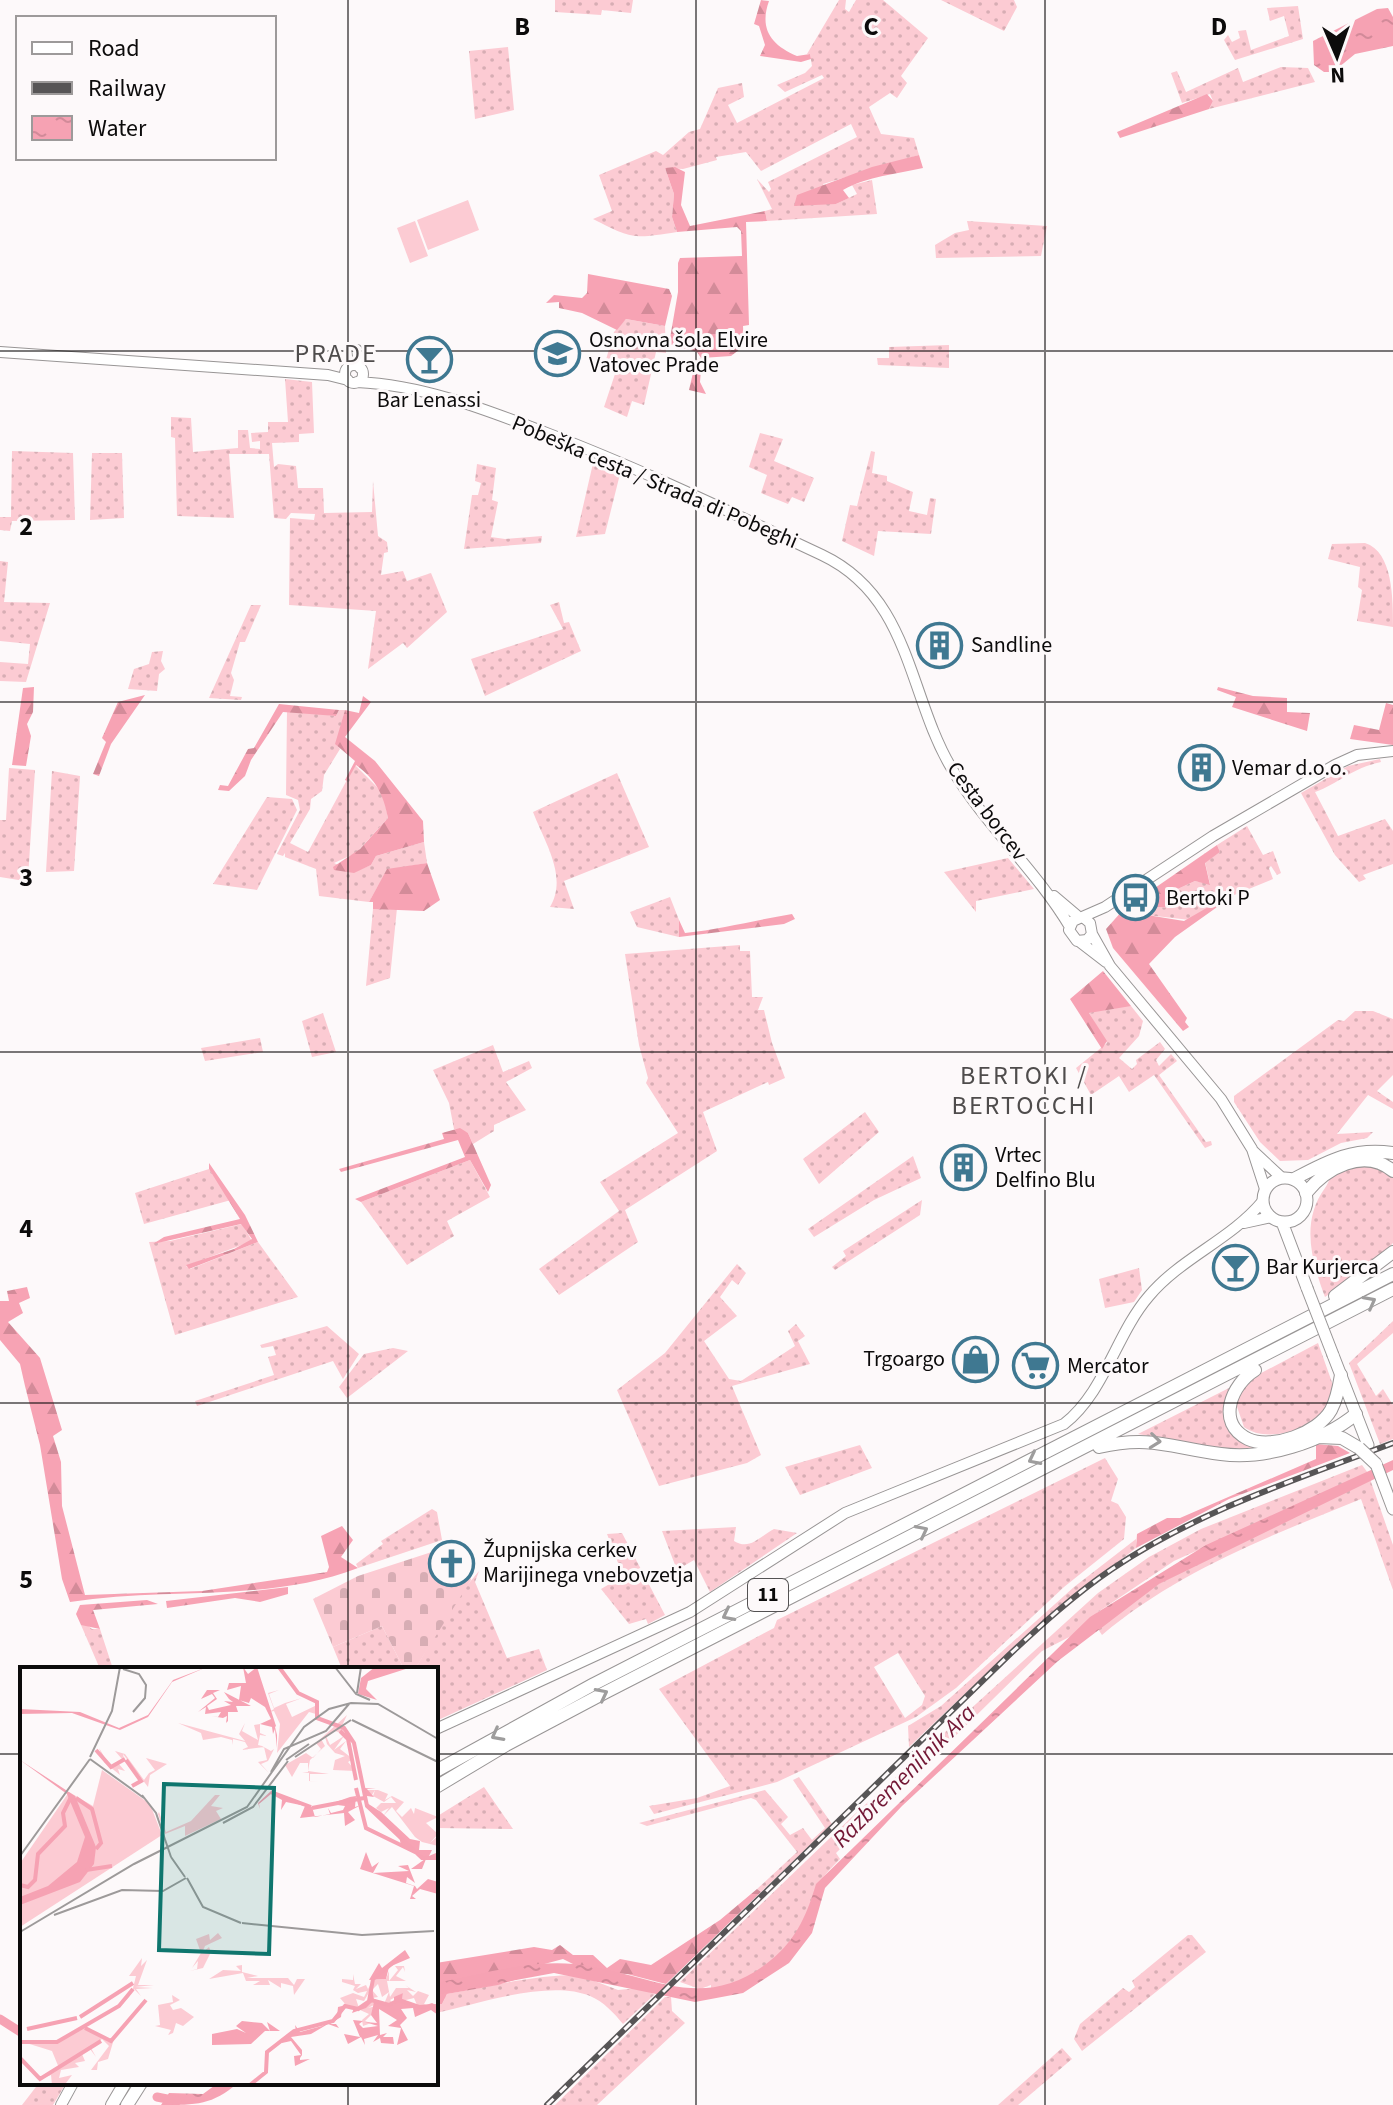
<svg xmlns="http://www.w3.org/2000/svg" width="1393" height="2105" viewBox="0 0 1393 2105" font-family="'Source Sans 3',sans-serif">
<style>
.grass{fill:url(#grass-dots);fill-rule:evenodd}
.forest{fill:url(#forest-firs)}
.cemetery{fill:url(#cemetery-stones)}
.pitch{fill:#fccbd3}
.water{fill:url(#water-ripples)}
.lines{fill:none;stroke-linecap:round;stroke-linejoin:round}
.canal{stroke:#f6a2b3;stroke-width:9}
.secondary-casing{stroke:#989595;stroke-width:12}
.primary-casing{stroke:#989595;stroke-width:13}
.highway-casing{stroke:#989595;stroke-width:14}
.secondary{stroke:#fff;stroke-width:10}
.primary{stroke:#fff;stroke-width:11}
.highway{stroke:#fff;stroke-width:12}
.rail-casing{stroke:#575556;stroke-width:6}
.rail{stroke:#fdf9fa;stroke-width:3;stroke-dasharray:9;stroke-linecap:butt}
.primary-bridge-casing{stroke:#989595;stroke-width:13;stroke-linecap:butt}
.highway-bridge-casing{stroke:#989595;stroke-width:14;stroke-linecap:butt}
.primary-bridge{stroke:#fff;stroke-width:11}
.highway-bridge{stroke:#fff;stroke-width:12}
.oneway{stroke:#9e9d9d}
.grid{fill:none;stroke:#0c0b0b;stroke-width:2;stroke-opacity:0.55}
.labels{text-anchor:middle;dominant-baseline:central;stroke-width:6;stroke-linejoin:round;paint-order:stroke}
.shield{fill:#fdf9fa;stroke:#545253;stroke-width:2}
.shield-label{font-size:20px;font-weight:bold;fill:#0c0b0b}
.poi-label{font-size:22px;fill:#0c0b0b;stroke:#fdf9fa;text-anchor:start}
.street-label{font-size:22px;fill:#0c0b0b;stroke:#fdf9fa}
.water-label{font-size:24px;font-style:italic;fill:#721735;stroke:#fdf9fa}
.quarter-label{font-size:26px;letter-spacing:2px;fill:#4f4c4c;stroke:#fdf9fa}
.inset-river{fill:none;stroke:#f6a2b3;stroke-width:4}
.inset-road{fill:none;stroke:#9d9a9a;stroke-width:2}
.view{fill:#0f766e;fill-opacity:0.15;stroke:#0f766e;stroke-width:4}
.inset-edge{fill:none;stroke:#0c0b0b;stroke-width:4}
.grid-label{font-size:26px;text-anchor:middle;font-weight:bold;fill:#0c0b0b;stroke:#fdf9fa;stroke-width:6;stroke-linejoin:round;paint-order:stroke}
</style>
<defs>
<pattern id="grass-dots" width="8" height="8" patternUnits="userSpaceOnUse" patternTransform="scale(2)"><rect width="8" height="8" fill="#fccbd3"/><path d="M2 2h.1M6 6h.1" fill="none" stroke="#d7adb4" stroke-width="1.8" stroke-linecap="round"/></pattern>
<pattern id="forest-firs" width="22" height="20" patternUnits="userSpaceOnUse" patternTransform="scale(2)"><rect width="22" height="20" fill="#f7a3b4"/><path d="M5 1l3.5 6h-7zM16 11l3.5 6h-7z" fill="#d38b99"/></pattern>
<pattern id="cemetery-stones" width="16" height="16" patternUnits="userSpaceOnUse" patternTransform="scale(2)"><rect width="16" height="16" fill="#fccbd3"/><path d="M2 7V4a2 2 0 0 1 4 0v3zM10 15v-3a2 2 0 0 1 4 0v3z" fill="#d7adb4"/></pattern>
<pattern id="water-ripples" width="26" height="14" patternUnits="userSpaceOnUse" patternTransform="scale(2)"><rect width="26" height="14" fill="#f6a2b3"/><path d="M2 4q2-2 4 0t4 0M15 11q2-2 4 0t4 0" fill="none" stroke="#d28a99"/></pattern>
</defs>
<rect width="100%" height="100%" fill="#fdf9fa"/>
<!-- grass -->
<path class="grass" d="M555 0H633L631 13 602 10 601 15 555 12Z
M839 0H846L845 9 849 12 856 0H883L928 38 901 76 907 83 897 98 890 93 869 107 881 134 914 138 919 155 823 184 836 204 857 194 852 185 872 180 877 214 767 221 765 211 772 209 757 179 769 192 771 189 768 182 857 137 851 124 761 171 746 152 716 157 717 160 683 169 665 168 674 194 672 217 677 232C633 239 632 239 593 219L612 211 599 175 656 151 663 155 689 132 700 129 718 88 742 83 744 97 728 105 737 123 824 78 822 75 785 92 777 85 805 73 812 66 810 54H807Z
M941 0H1014L1017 7 1004 31Z
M1298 6 1303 39 1235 60 1224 40 1228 35 1232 42 1240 38 1238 31 1246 30 1251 50 1289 36 1284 16 1270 21 1267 8Z
M508 47 514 110 475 119 469 51Z
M1281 67 1308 68 1315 82 1209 109 1213 101 1210 94 1182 103 1171 73 1177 71 1186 92 1238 68 1243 82Z
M967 221 1047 226 1041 256 936 258 935 245 955 233 969 230Z
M626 319 665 326 666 353 656 352 644 405 632 401 627 417 604 407 615 374 603 370 614 332Z
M949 345V368L878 365 877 358H889V347Z
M285 379 312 382 314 433 299 434V442L272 443 274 467 278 464 296 466 298 488H323L324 513 372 512 373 481 378 536 387 542 388 552 384 553 381 575 403 571 407 581 431 573 447 612 407 648 403 643 368 669 376 611 289 605 290 518 314 520 315 514 291 513 286 519 274 518 269 454H229L234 518 177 516 175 438 171 437V417L191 418 193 452 238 448V430H248L250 448 260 449V441L252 442 251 433 268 432V422H288Z
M760 433 783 439 774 461 814 478 804 502 792 497 788 504 761 493 767 475 749 467Z
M12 451 73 453 75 520 12 521 10 531 0 530V517H11Z
M871 451 875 452 872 473 887 476V481L913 492 909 511 927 515 930 498 936 499 931 534 878 531 874 556 842 541 850 505 857 506Z
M92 453H122L124 518 90 520Z
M594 459 621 470 605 534 576 537Z
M477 464 496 468 492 500 498 502 491 537 505 539 542 536 541 543 464 549 472 495H478L481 483 475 481Z
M1365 543C1393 552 1393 598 1393 627L1357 621 1362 590 1358 587 1360 567 1328 559 1332 544Z
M0 561 8 562 4 602 50 603 26 682 0 681V662L28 664 30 644 0 641Z
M559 602 564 623 569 622 581 651 485 696 471 659 563 629 550 605Z
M251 605H261L245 642H240L231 673 234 680 230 696 242 697 241 700 209 698Z
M163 651 161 661 165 669 159 674 157 691 128 689 134 669 149 664 152 652Z
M287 710 336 716 339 710H345L336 744 340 749 324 775 322 791 311 799 310 809 290 843 308 852 355 765 383 793 388 818 356 853 334 863 354 872 371 865 376 856 424 842 427 863 387 870 369 902 319 896 316 869 285 857V853L283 856 277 854 300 810 298 800 286 795Z
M1380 759 1381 762C1352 768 1338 784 1315 792L1338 836 1385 819 1393 831V864L1363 875 1366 879 1359 882 1335 855 1301 793 1348 766Z
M9 768 35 770 28 878 31 882 0 877V820H6Z
M52 771 80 776 74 871 46 872Z
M617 773 649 847 564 881 574 909 550 907C568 877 545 843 533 812Z
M267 797 292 799 297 810 257 890 213 884Z
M1247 826 1263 855 1273 851 1281 873 1277 875 1271 866 1269 868 1273 879 1217 902 1190 920 1147 915 1144 906 1170 908 1169 893 1195 881 1210 884 1205 862 1220 852 1217 845Z
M1008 858 1034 889 976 901V912L944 872Z
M670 897 679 920V937L637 927 630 912Z
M397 908 390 978 366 986 373 909Z
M740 945V951H750L752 997H763L758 1010H764L772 1043 785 1078 769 1085 768 1082 703 1112 717 1151 625 1210 638 1242 559 1295 539 1269 619 1211 600 1182 678 1133 646 1083 648 1078 639 1045 625 954Z
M1113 1006H1131L1143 1021 1139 1036 1119 1058 1132 1069 1137 1064 1136 1060 1160 1042 1165 1049 1156 1060 1159 1066 1171 1054 1177 1061 1159 1075 1206 1142 1211 1141 1212 1145 1205 1148 1154 1075 1129 1092 1119 1076 1091 1095 1076 1068 1107 1043 1089 1013Z
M1355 1011H1373L1393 1019V1075L1377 1091 1393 1102V1109L1368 1095 1337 1134 1373 1132 1367 1138 1341 1143 1308 1160 1280 1161 1260 1142 1234 1102V1096L1338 1020 1344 1021Z
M323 1013 336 1052 312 1057 302 1021Z
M260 1038 263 1052 205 1061 201 1048Z
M493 1045 503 1072 529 1061 532 1068 506 1082 526 1110 494 1125V1131L473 1144 468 1133 454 1129 449 1103 433 1070Z
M865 1112 879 1132 819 1184 803 1159Z
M913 1156 921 1178 874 1200 814 1237 808 1229Z
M470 1160 490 1197 447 1221 454 1236 407 1265 361 1202Z
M1370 1165 1393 1175V1243L1374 1264 1325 1297C1312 1262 1300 1222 1325 1188 1330 1181 1329 1175 1339 1170 1348 1166 1361 1166 1370 1165Z
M209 1169 231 1200 144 1224 135 1193Z
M922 1200 920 1215 835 1270 832 1267 846 1256 843 1251Z
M242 1224 252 1241 186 1266 190 1269 258 1242 298 1297 175 1335 149 1242 170 1241Z
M737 1264 746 1273 738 1285 732 1280 720 1297 737 1316 704 1341 729 1379 741 1381 795 1346 788 1331 796 1324 805 1336 798 1341 810 1364 732 1386 761 1455 747 1463 659 1486 617 1390 665 1353Z
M1139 1268 1142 1290 1134 1302 1105 1308 1099 1279Z
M1393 1321V1333L1357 1364 1376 1396 1383 1389 1393 1405V1439L1380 1444 1349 1363Z
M327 1326 359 1354 343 1379 333 1361 197 1406 195 1401 274 1375 268 1357 276 1355 273 1346 262 1348 260 1345Z
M1318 1343 1334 1388C1331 1395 1328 1405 1324 1411 1309 1431 1265 1443 1244 1427L1235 1401 1250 1379Z
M393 1348 408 1351 347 1398 339 1387 364 1354Z
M1229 1388 1225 1421 1261 1448 1230 1451 1138 1434Z
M860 1445 872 1468 800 1495 785 1467Z
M1105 1458 1118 1479 1111 1501 1118 1504 1126 1517 1124 1539 1064 1587 956 1688 916 1717 777 1782 654 1814 649 1806 697 1798 730 1786 659 1689 774 1628 777 1620ZM898 1653 925 1696 922 1705 905 1718 874 1667Z
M1362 1465 1368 1473 1174 1561 1098 1612 1079 1632 1042 1651 836 1853 840 1859C833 1866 825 1874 819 1883 809 1898 808 1919 799 1935 783 1963 743 1990 711 1990V1985L700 1989 680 1982 855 1814 1098 1593 1149 1557 1201 1529Z
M1370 1479 1393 1545V1590L1361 1499C1270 1536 1178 1571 1102 1635L1096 1626 1140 1593Z
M432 1509 437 1512 442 1540 358 1568 356 1564 383 1544 381 1541Z
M736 1527 734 1541C750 1551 760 1536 774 1529L797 1533 710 1592 694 1560 677 1570 662 1531Z
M622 1533 665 1615 648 1624 646 1619 629 1624 601 1589 623 1576 607 1534Z
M1136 1539V1548L1036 1626 909 1747 908 1726 941 1706 1074 1587Z
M479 1571 475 1582 507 1658 539 1649 547 1670 436 1721V1669H415L459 1595Z
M86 1624 92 1629H100L113 1669H100L81 1625Z
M382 1626 404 1669H342L333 1647Z
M799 1777 832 1824 761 1892 757 1889 797 1852 756 1800 751 1798 647 1826 639 1823 765 1790 788 1817 781 1824 790 1835 803 1828 812 1840 825 1828 793 1780Z
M484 1787 513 1829 436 1828V1817Z
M1188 1935H1192L1206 1952 1082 2051 1074 2039 1080 2024 1123 1988 1129 1992 1135 1987 1132 1981Z
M579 1975 618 1990 638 1988 655 1994 623 2024C614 2013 604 2002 590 1996 550 1979 477 2004 436 2013V2005L442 2004 447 1994C492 1986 533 1975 579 1975Z
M665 1997H671L672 2011 685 2023 597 2105H555Z
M1062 2048 1072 2059 1018 2105H998Z
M39 2083H66L53 2105H22Z"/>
<!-- forest -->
<path class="forest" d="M761 0 769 1C759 29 771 45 797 56L810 54 811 59 801 62 760 56 765 45 759 26 754 24Z
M1207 94 1213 101 1209 109 1120 138 1117 132Z
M919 155 923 168C897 174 868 176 843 190L849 198 836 204 794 206 797 195 872 167Z
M675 167 685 172 681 205 690 226 765 211 767 221 746 222 749 325 743 326 744 346 731 356 702 358 700 382 706 394 689 390 696 360 701 358 697 352 669 344 678 292V263L680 258 742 256 741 231 737 227 677 232 672 217 674 194 665 168Z
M588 274 669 289 672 296 665 326 626 319 617 330 582 313 559 308V302L546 303 554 295 582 298 587 293Z
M34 687 33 712 27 724 31 736 26 766 12 765 23 688Z
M1218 687 1253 696 1287 698V712L1310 713 1307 731 1232 707 1236 697 1217 690Z
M145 695 111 744 99 776 93 774 106 742 102 738 118 702Z
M363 696 371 702 345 737 375 761 423 821 424 842 376 856 371 865 354 873 334 870 333 867 360 849 388 818C383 793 376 780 356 765L347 781 345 780 355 761 335 744 345 710 359 713Z
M1386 703 1393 705V745L1350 739 1354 725 1379 730Z
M279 704 339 710 336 716 283 712 251 760 245 776 229 791 218 790 220 785 228 786 248 749 254 748Z
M1217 845 1220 852 1205 863 1210 885 1195 881 1169 893 1170 908 1144 906 1147 915 1184 921 1217 902 1227 900 1175 937 1149 964 1187 1018 1185 1022 1189 1027 1183 1031 1113 948 1106 929 1123 910Z
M427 863 440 900 424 911 373 909V902H369L387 869Z
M792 914 795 919 784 924 679 937V920L685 933C722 929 756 920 792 914Z
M1103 971 1131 1006 1089 1013 1107 1041 1102 1049 1070 999Z
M460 1128 468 1133 491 1185 488 1192 470 1160 361 1202 355 1199 465 1157 458 1140 341 1172 339 1169 444 1139 442 1133Z
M209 1163 245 1215 258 1242 189 1269 186 1265 234 1249 252 1239 241 1224 153 1244 164 1237 240 1219 209 1169Z
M27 1287 30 1298 19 1303 23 1313 8 1322 40 1358 62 1430 53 1436 61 1462 62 1506 85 1595 202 1591 327 1572 329 1567 321 1536 342 1526 353 1540 341 1557 358 1568C267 1603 165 1587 70 1602L62 1579 40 1445 25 1386 20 1364 0 1340V1301H9L7 1291Z
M1316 1444 1338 1446 1350 1453 1229 1499 1136 1548 1137 1534 1167 1518H1180L1316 1459Z
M288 1587V1594L260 1602 235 1598 167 1608 166 1601Z
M147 1600 158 1604 93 1610 100 1629 81 1625 76 1614 80 1605Z
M757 1889 761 1892 666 1984 627 1974 589 1972 563 1959 522 1970 524 1977 498 1985 447 1994 442 2004 436 2005V1963L534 1947 552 1950 560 1945 573 1955H593L607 1968 620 1959 651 1965 720 1920Z"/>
<!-- cemetery -->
<path class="cemetery" d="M444 1548 433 1555 437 1573 443 1578 465 1574V1568H469L471 1580 415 1669H404L382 1626 333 1647 313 1599 358 1576Z"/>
<!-- pitch -->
<path class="pitch" d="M468 200 479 230 428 250 417 220Z
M415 221 428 256 410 263 397 228Z"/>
<!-- water -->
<path class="water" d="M1388 8 1393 17V46L1355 54 1333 72H1324L1314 65 1313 41 1377 9Z
M1393 1460V1470L1159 1584 1058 1661 902 1806 825 1888 812 1933 789 1963 743 1993 695 2002 554 1973 436 1995V1983C480 1974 528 1960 574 1964 647 1971 698 2015 766 1964 794 1943 806 1918 816 1884L1090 1617 1206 1545Z
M218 2083H238C212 2105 197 2105 161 2105L169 2093 203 2094Z"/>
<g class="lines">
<!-- canal -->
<path class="canal" d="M0 2019 22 2033
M157 2097 177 2101"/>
<defs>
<path id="secondary" d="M357 350 360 368
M0 352 328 375 348 380
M345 374a9 9 0 1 1 18 0a9 9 0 1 1-18 0Z
M357 382C423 385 484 409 544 432 639 468 730 512 822 555 911 597 908 696 952 769 986 826 1036 870 1070 927
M1054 896 1080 918
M1084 918 1090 923 1092 934 1087 940 1077 941 1069 930 1073 921 1105 907 1213 836 1335 765 1357 755 1393 751
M1092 934 1110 966 1221 1099 1252 1149 1265 1189
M1080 942 1106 962
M1253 1151 1282 1178
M1244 1223 1271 1217
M436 1729 690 1612 845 1513 1064 1424C1105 1392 1116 1334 1149 1296 1181 1258 1230 1240 1262 1202
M61 2105 73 2083"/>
<path id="primary" d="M1263 1200a22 22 0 1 1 44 0a22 22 0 1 1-44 0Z
M1282 1222 1307 1288
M1333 1355 1368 1445
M1376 1464 1393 1509"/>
<path id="highway" d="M1294 1179C1328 1161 1353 1147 1393 1153
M1306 1193C1326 1168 1364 1147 1393 1171
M1335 1296 1393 1252
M1255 1370C1232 1384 1215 1423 1248 1439 1272 1450 1318 1433 1331 1410 1337 1399 1339 1387 1341 1375
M1318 1437 1342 1438 1359 1448
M1099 1447C1151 1435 1172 1448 1221 1454 1265 1460 1322 1442 1356 1414
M436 1771 594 1684 1393 1274
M436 1787 506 1745 606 1692 1393 1289
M112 2105 125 2083
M127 2105 141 2083"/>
</defs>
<!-- secondary casing -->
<use href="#secondary" class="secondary-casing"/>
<!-- primary casing -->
<use href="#primary" class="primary-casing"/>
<!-- highway casing -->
<use href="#highway" class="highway-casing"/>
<!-- secondary -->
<use href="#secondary" class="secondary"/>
<!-- primary -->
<use href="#primary" class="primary"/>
<!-- highway -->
<use href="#highway" class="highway"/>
<defs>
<path id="rail" d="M547 2105 1008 1656C1041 1625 1075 1594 1112 1569 1198 1511 1297 1479 1393 1443"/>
</defs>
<!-- rail casing -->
<use href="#rail" class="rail-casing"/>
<!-- rail -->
<use href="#rail" class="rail"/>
<defs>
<path id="primary-bridge" d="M1307 1288 1333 1355"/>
<path id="highway-bridge" d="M1359 1448 1376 1464"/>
</defs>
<!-- primary-bridge casing -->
<use href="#primary-bridge" class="primary-bridge-casing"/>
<!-- highway-bridge casing -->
<use href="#highway-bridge" class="highway-bridge-casing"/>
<!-- primary-bridge -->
<use href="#primary-bridge" class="primary-bridge"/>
<!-- highway-bridge -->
<use href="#highway-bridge" class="highway-bridge"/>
</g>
<!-- one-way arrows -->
<defs><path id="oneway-chevron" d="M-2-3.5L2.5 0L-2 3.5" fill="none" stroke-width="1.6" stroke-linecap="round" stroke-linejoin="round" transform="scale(2)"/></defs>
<g class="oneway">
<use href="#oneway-chevron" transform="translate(1370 1302) rotate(-28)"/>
<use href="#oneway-chevron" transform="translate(1155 1441) rotate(6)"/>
<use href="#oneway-chevron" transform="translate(1034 1459) rotate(153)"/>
<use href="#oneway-chevron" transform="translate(922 1531) rotate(-27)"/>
<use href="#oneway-chevron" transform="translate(728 1615) rotate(153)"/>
<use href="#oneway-chevron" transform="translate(602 1694) rotate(-27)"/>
<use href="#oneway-chevron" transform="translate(497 1735) rotate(152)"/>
</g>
<!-- grid -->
<path class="grid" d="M348 0V1669M696 0V2105M1045 0V2105M0 351H1393M0 702H1393M0 1052H1393M0 1403H1393M0 1754H22M436 1754H1393M348 2083V2105"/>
<!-- icons -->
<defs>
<symbol id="school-ring" viewBox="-11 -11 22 22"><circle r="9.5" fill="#fdf9fa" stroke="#3f7891" stroke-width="1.5"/><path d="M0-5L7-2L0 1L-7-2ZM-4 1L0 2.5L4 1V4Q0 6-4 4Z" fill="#3f7891"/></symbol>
<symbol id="bar-ring" viewBox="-11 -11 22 22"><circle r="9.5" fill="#fdf9fa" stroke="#3f7891" stroke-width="1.5"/><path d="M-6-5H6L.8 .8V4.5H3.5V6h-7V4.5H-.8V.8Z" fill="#3f7891"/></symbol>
<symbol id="building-ring" viewBox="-11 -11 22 22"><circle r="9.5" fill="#fdf9fa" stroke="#3f7891" stroke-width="1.5"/><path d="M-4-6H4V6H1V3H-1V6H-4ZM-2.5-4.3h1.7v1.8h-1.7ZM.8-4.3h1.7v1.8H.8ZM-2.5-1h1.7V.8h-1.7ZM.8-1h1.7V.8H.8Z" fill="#3f7891"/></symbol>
<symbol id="bus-ring" viewBox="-11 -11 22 22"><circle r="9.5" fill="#fdf9fa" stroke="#3f7891" stroke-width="1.5"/><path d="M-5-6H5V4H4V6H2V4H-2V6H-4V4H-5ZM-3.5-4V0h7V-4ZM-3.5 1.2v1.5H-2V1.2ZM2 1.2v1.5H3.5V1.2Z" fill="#3f7891"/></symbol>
<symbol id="shop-ring" viewBox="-11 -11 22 22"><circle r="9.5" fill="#fdf9fa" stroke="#3f7891" stroke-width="1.5"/><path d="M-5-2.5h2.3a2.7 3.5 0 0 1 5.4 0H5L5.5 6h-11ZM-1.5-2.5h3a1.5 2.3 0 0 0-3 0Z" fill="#3f7891"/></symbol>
<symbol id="supermarket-ring" viewBox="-11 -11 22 22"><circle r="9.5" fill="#fdf9fa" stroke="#3f7891" stroke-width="1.5"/><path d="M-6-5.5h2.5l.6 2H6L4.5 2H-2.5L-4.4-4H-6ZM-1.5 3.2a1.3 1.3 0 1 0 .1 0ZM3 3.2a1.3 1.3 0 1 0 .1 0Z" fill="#3f7891"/></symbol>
<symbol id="church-ring" viewBox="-11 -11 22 22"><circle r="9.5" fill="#fdf9fa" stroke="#3f7891" stroke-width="1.5"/><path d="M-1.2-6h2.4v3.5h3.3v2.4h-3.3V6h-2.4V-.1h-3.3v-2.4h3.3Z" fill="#3f7891"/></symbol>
</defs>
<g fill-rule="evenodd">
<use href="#school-ring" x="532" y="328" width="51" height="51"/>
<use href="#bar-ring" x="404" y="334" width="51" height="51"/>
<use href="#building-ring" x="914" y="620" width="51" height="51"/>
<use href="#building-ring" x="1176" y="742" width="51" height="51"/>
<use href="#bus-ring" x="1110" y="872" width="51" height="51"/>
<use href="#building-ring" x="938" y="1142" width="51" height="51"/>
<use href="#bar-ring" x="1210" y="1242" width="51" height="51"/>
<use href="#shop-ring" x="950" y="1334" width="51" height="51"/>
<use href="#supermarket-ring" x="1010" y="1340" width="51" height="51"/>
<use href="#church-ring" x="426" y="1538" width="51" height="51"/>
</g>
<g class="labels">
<!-- shield labels -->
<rect class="shield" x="748" y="1579" width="40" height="32" rx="6"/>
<g class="shield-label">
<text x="768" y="1595">11</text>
</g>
<!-- poi labels -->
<g class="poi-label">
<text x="589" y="340">Osnovna šola Elvire<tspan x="589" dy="25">Vatovec Prade</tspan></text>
<text x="429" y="400" text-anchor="middle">Bar Lenassi</text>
<text x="971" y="645">Sandline</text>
<text x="1232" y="768">Vemar d.o.o.</text>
<text x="1166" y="898">Bertoki P</text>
<text x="995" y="1155">Vrtec<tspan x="995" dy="25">Delfino Blu</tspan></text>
<text x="1266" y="1267">Bar Kurjerca</text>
<text x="945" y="1359" text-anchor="end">Trgoargo</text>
<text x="1067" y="1366">Mercator</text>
<text x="483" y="1550">Župnijska cerkev<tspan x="483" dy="25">Marijinega vnebovzetja</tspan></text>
</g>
<!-- street labels -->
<g class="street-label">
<text transform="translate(655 482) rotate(23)">Pobeška cesta / Strada di Pobeghi</text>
<text transform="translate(987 811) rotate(53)">Cesta borcev</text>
</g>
<!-- water labels -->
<g class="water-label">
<text transform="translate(904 1776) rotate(-45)">Razbremenilnik Ara</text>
</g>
<!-- quarter labels -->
<g class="quarter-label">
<text x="336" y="353">PRADE</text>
<text x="1024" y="1075">BERTOKI /<tspan x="1024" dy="30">BERTOCCHI</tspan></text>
</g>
</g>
<!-- overview -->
<g transform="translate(20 1667)">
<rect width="418" height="418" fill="#fdf9fa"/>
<path d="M259 23 249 27 254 41 265 36 282 31 266 37 272 50 297 38 296 47 289 45 257 86 260 57 254 44 249 45 254 42 248 26ZM327 48 321 61 312 63 323 61 325 67 315 64 306 69 310 78 324 69 314 83 326 74 320 82 333 92 328 95 336 104 313 103 315 93 325 89 315 86 307 77 305 70 301 72 305 79 290 93 288 104 309 107H290V114L299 115 289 114V106L282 105H288V96H280L272 110 265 98 286 86 293 91 301 82 296 76ZM158 56 225 74 219 67 225 56 222 64 238 73 234 58 240 57V66L247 69 240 68 238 78 242 79 251 84 254 82 248 94 241 97 249 106 238 95 247 93 244 80 221 83 228 80 225 75 213 72 212 78V73L201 70 183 73 181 66ZM79 81 90 99 102 92 95 84 105 87 124 113 129 106 135 103 126 91 147 97 130 108 128 120 103 87 104 92 98 96 105 104 98 102 100 108 84 95ZM347 123H358L368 127 365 133 372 129 384 135 376 144 382 150 391 141 394 147 395 141 418 150 406 156 418 167 410 176 418 169V179L402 175 395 170 372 140 363 149 369 141 361 145 356 141 361 136H376L371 130 364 135 353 129 355 123 352 128ZM195 128H200L191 139 203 141 196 144 201 152 165 169V159L145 167 138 147 139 145 146 165 171 154ZM189 267 190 273 198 266 202 271 185 279 182 286 189 280 191 285 183 301 170 304 177 302 178 294 172 301 181 286 176 272ZM122 291 121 299 127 293 118 318H134L115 320 133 321 116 322 121 329 114 322 109 330 101 338 65 360 89 375 94 372 88 392 78 395 77 403H71L89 379 82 372 71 381 76 390 70 382 62 387 65 394 55 396 59 400 41 403 39 411 52 408 46 416 32 418 31 408 23 411 39 401 32 384 0 374 35 376 99 339 113 321 116 309H109ZM222 298V305L238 309 227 311H268L274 318 277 312H285L274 328 273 319 261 316V321L248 313 250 318H233L240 314H226L223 306 189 312 203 303 221 304 216 299ZM375 299H384L385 305 383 300 376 309 386 314H367L370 330 376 321H389L385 318 396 325 387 323 393 329 398 324 409 328 404 337 409 338H397L394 331 382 334 383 326 370 333 375 338 364 337 369 325 362 330 358 317 352 323 358 330 352 331 360 335 348 341 356 339 352 347 345 354 351 356 343 359 342 353 349 347 340 343 352 333 351 322 344 334 336 332 339 341 326 338 320 331 333 326 344 330 347 324 338 326 333 323 335 319 322 315V312L333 313V307L335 317H341L336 322 346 318 348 322 353 313 366 312 369 304V314L378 303ZM152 328 160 333 150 338 153 343 161 341 174 350 163 359 156 356 153 366 148 368 151 363 135 359 140 358 138 338 153 335Z" fill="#fccbd3"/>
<path d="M223 0 228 7 237 0 256 59 255 60 257 68V81L255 62 253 67 252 60 240 57 251 52 245 40 231 31 229 36 219 33 221 19 207 23 209 16H226ZM355 0H392L348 14 346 22 357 33 338 27 341 11ZM187 23H200L193 26 197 32 187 39 189 43 211 38 204 34 213 35 209 32 204 25 231 39H216L218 45H208V54L206 56 207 49 203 51 191 49 198 50 201 45 185 47 186 40 178 45 195 31 192 27 181 32ZM345 121 356 122H347L354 130 347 129V136L361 145 390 172 400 174 399 183H412L409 189 416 186 418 191 403 190 406 192 402 202H391L405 192 391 179H381L379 168 347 138 345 133ZM251 124 292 140 295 150 310 147 308 141 311 146 323 143 325 139 310 137 330 130 336 129 335 140 341 138 328 145 335 153 325 159 324 146 280 151 285 139 266 135 261 143 262 133 251 127 239 137 240 142 238 136ZM346 185 352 200 359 195 353 206 389 204 378 199 388 198 395 216 387 210 386 216 395 219 397 222 408 212 418 215V227L400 222 392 229 396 232H390L394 219 340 202ZM385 283 390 291 369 300 366 312 349 313 359 296 362 301ZM352 322 354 333 346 341 332 346 334 341H322L321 350 310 357H316L319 361 308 357 291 367 271 370 282 383V388L280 391V393L290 392 275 399 274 389 281 388 271 374 262 376 261 374 276 364 275 358 280 365 302 359 317 350 318 340 326 338 338 341 348 335ZM383 326 382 334 400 340 412 336 418 339V348L411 343 395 350 393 341 381 342 387 351 380 358 388 373 377 378 381 361 368 359 377 353 359 342 360 368 367 366 363 370H373L374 377 361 376 360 371 353 375 358 368 344 372 345 378 341 370 328 377 324 367 340 370 333 353 343 354 339 357 343 361 358 359 345 355 357 356 351 348 354 335 374 338V330ZM222 354 242 356 250 364 247 355 260 364H245L231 377 192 378V367L217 362 226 366 216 359Z" fill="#f7a3b4"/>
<path d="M82 103 130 137 142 168 0 260 1 195 49 125 73 139Z" fill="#fccbd3"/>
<path d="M187 0 152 15 128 50 100 63 52 46 0 47V42L60 45 99 61 128 48 153 13ZM0 93 55 129 76 180 74 197 60 215 0 238V230L28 219 57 195 65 170 47 127Z" fill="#f6a2b3"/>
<path class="inset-river" d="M259 0 278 26 297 35V51L324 61 334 76 347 139 402 191H418M320 64 328 72 336 113M76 83 91 100 105 92M106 93 121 114 112 119M336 121 346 161 397 186M251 125 291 140M56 131 72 142 81 176 76 182M292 141 344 131M66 203 92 199M0 218 8 220 15 213 18 187 45 159 43 146 51 130M349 334 353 312 379 291M60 350 113 316M65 361 91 374 126 333M7 362 57 351M0 375H37L99 339 113 322M0 391 20 412 81 374M230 418 246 405 247 385 274 364 313 354 325 339 338 342 351 333 369 338 379 333 399 340 418 339"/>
<path class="inset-road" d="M315 0 336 27 350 33M103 2 119 7 126 18 125 31 113 45M337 26 341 0M332 53 418 95M70 90 92 44 100 0M275 90 331 53M70 92 124 131M266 93 289 77M251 105 264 82 306 64 329 37M122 128 136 146 151 190M203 156 233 140 268 94M0 189 70 92M151 190 165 210M167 211 183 240 221 256M34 248 102 223 143 224 166 211M222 256 342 268 414 264M0 265 114 197 227 140 284 60 309 42 331 36 358 37 418 72"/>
<path class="view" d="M144 117 254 121 249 287 139 283Z"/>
<rect width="418" height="418" class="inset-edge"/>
</g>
<g class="grid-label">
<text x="522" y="35">B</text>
<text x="871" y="35">C</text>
<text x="1219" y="35">D</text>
<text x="26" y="535">2</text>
<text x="26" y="886">3</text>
<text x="26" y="1237">4</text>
<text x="26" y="1588">5</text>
</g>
<!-- legend -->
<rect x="16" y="16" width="260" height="144" fill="#fdf9fa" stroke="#9d9a9a" stroke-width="2"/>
<rect x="32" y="42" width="40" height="12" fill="#ffffff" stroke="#9d9a9a" stroke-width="2"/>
<text x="88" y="56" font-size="24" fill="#0c0b0b">Road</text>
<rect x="32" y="82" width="40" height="12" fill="#575556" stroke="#9d9a9a" stroke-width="2"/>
<text x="88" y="96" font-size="24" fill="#0c0b0b">Railway</text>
<rect x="32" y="116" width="40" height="24" fill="url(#water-ripples)" stroke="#9d9a9a" stroke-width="2"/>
<text x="88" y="136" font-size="24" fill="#0c0b0b">Water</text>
<!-- north arrow -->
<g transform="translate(1337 56) rotate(178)" stroke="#fdf9fa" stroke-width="6" paint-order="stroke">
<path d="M0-6L14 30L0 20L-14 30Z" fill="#0c0b0b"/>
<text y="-12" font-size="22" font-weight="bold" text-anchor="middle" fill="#0c0b0b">N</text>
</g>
</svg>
